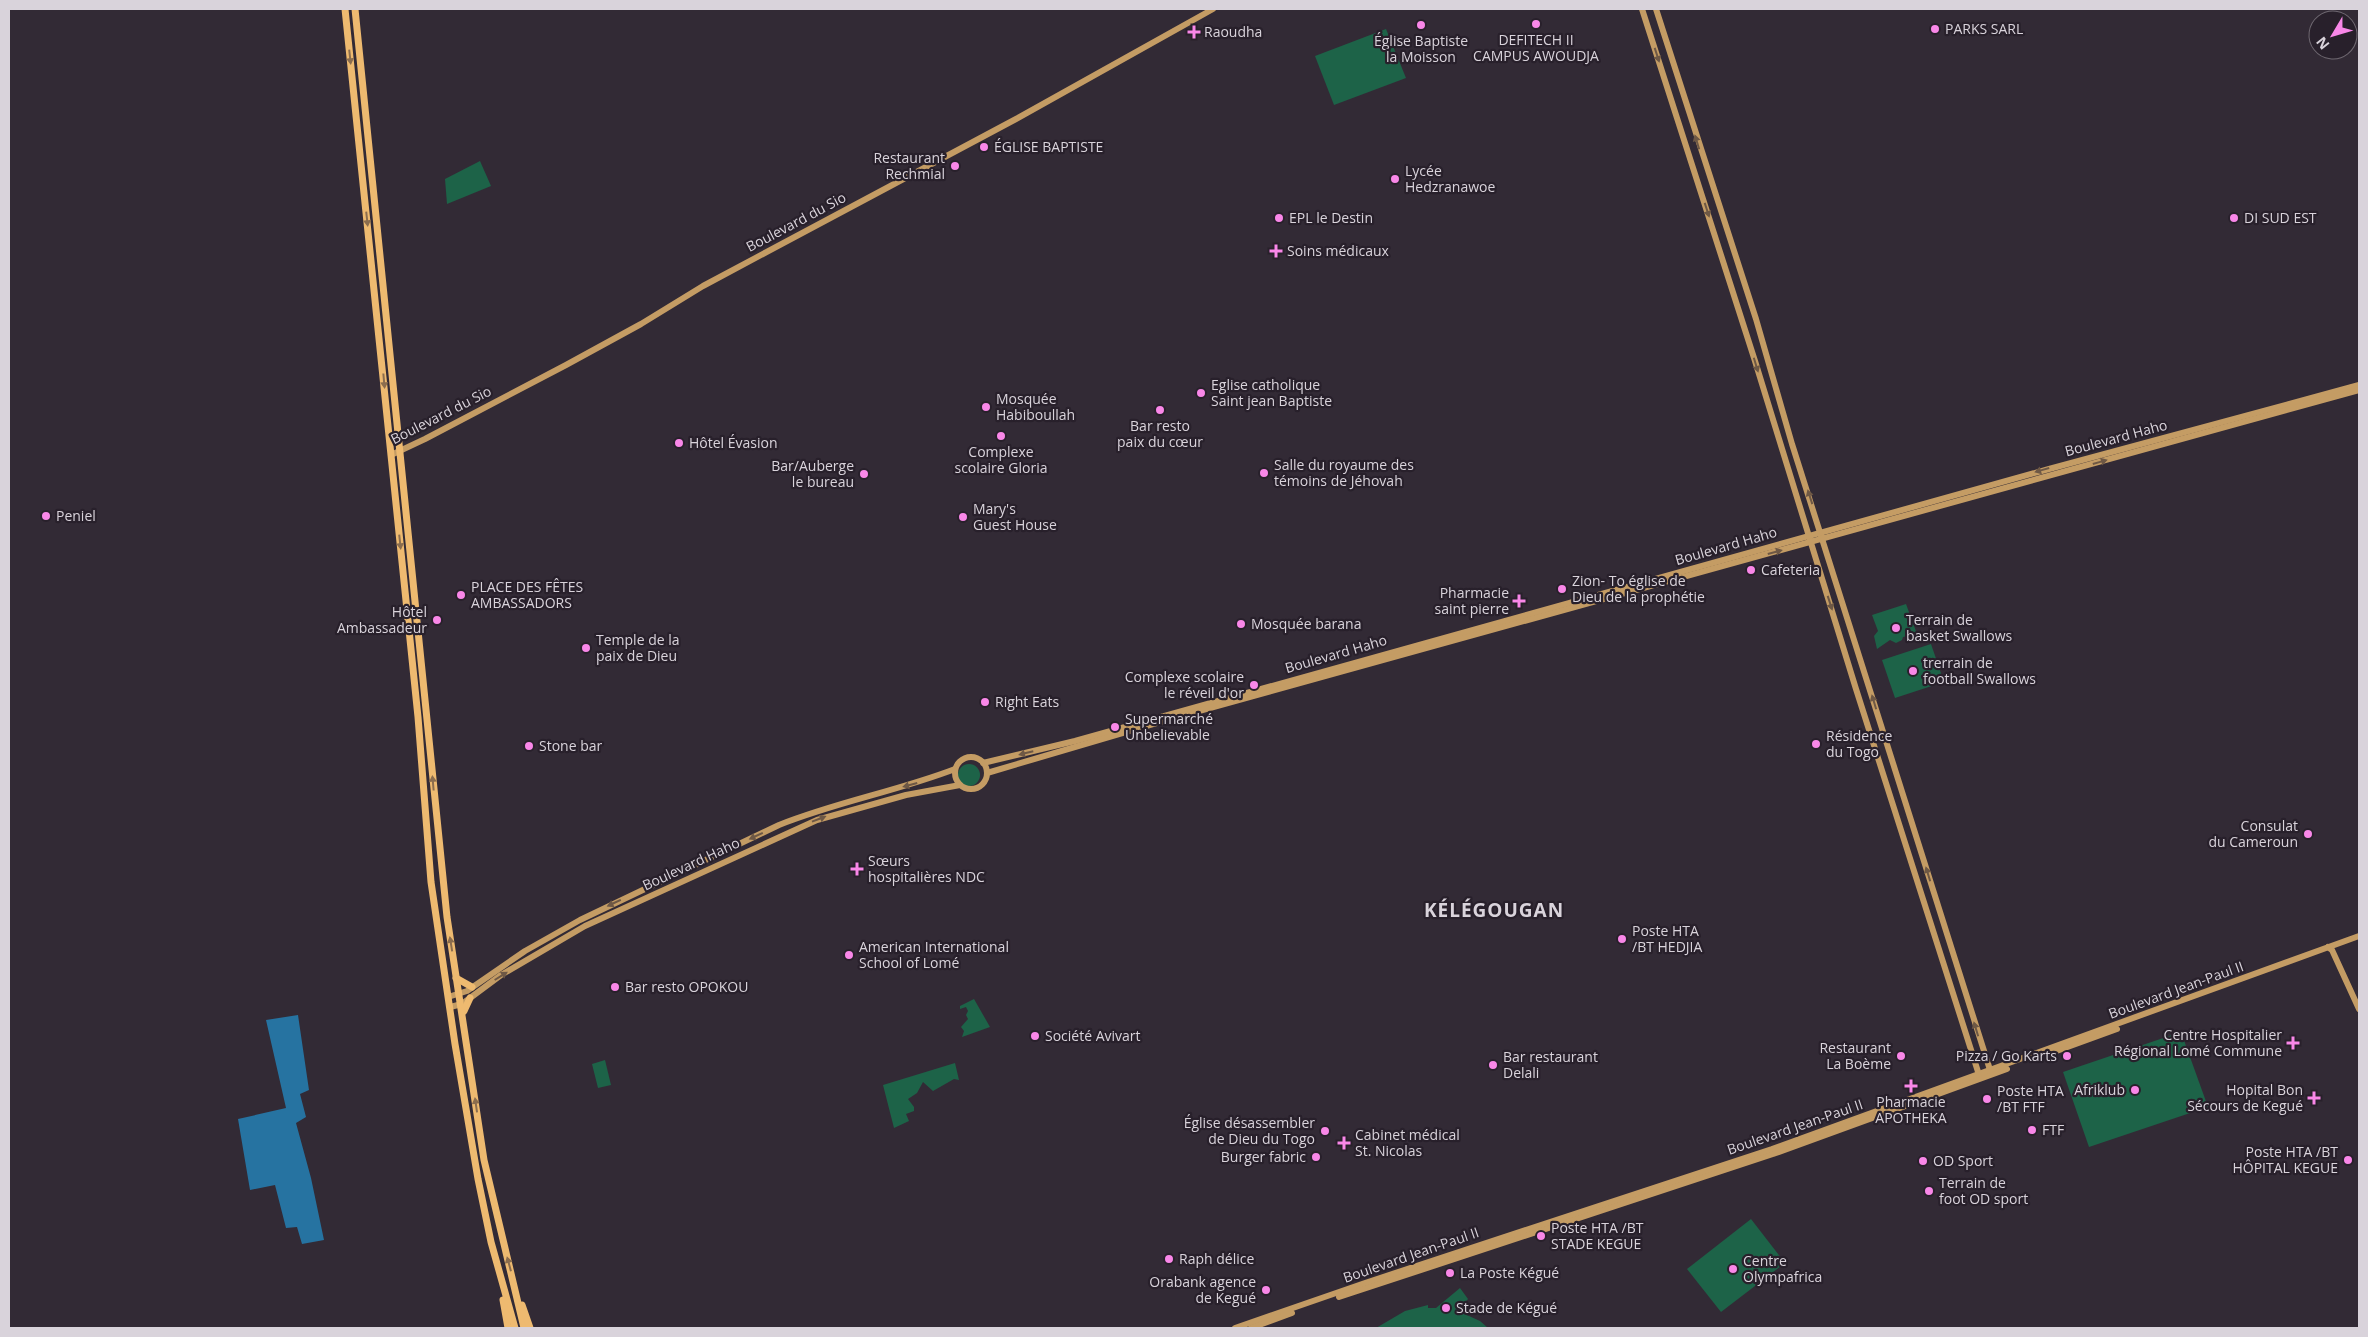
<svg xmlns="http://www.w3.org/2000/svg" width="2368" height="1337" viewBox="0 0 2368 1337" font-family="'Open Sans',sans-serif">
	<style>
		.green { fill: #1d6348 }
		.water { fill: #2673a1 }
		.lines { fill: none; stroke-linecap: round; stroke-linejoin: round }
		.secondary { stroke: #c49c64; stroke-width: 6 }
		.primary { stroke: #eeba70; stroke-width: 7 }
		.oneway { fill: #6e5845 }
		.oneway2 { fill: #8b6d4e }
		.poi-dot { fill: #f987e8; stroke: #28202b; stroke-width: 2 }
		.labels { text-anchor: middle; stroke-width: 4.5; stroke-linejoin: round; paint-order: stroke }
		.poi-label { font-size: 14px; fill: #d9d3db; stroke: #28202b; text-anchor: start }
		.street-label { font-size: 14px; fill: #d9d3db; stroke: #28202b }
		.district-label { font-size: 19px; font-weight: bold; letter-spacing: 1px; fill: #d9d3db; stroke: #28202b }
	</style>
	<rect width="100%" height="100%" fill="#322a35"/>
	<g class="green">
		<path d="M1386 29 1406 78 1334 105 1315 56Z"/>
		<path d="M480 161 491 186 447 204 445 179Z"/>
		<path d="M1906 604 1917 634 1903 637 1902 640 1896 643 1890 640 1877 649 1874 636 1878 631 1872 615Z"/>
		<path d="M1931 644 1944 682 1895 698 1882 660Z"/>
		<circle cx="969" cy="775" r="11"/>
		<path d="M974 999 990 1027 962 1037 964 1031 961 1027 968 1019 966 1015 968 1011 966 1007 960 1009V1006Z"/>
		<path d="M2181 1032 2208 1107 2089 1147 2063 1072Z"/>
		<path d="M605 1060 611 1085 598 1088 592 1064Z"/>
		<path d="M955 1063 959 1080 954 1079 933 1091 923 1082 917 1093 908 1099 914 1107V1111L906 1114 909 1121 894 1128 883 1085Z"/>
		<path d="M1751 1219 1785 1263 1721 1312 1687 1269Z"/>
		<path d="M1460 1288 1468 1299 1458 1311 1480 1321 1488 1328H1376L1405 1311 1428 1305V1308H1436Z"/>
	</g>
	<path class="water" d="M298 1015 309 1090 300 1094 306 1117 296 1123 311 1178 324 1240 302 1244 297 1227 286 1228 275 1185 250 1190 238 1119 286 1108 266 1020Z"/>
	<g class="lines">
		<g class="secondary">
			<path d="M1642 9 1755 361 1856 689 1980 1078"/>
			<path d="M1656 9 1756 319 1792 444 1991 1073"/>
			<path d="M391 455 425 439 566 365 641 324 703 286 1016 119 1213 9"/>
			<circle cx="971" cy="773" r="16"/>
			<path d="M983 763 1075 741 2049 469 2359 385"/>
			<path d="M987 773 1170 719 2359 390"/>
			<path d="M2328 947 2332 950 2359 1009"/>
			<path d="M448 997 467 991 525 951 580 920 779 825C836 802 898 791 955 769"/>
			<path d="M450 1007 462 1004 501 975 585 926 817 820 906 795 960 785"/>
			<path d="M2051 1053 2117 1029"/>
			<path d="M1339 1297 1773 1154 2007 1069"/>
			<path d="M1235 1328 1365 1283 1772 1149 2359 936"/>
			<path d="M1251 1328 1292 1313"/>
		</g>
		<g class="primary">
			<path d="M345 9 418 717 431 882 455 1044 478 1179 491 1242 515 1328"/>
			<path d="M355 9 447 917 484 1160 524 1328"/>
			<path d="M456 978 472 987"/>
			<path d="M464 1011 470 998"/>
			<path d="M503 1300 508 1328"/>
			<path d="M522 1305 530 1328"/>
		</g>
	</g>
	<defs><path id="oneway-solid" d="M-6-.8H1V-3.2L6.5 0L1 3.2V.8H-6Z" transform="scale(1.25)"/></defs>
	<g class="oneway">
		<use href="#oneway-solid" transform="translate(1657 55) rotate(72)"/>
		<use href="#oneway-solid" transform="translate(1697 142) rotate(-107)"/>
		<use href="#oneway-solid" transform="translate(1707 210) rotate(72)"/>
		<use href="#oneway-solid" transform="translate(1756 365) rotate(73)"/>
		<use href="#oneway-solid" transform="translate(2100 462) rotate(-16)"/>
		<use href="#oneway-solid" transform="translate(2042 470) rotate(164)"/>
		<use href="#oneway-solid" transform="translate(1810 497) rotate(-108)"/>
		<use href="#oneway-solid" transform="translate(1775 552) rotate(-15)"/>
		<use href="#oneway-solid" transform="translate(1830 603) rotate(72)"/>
		<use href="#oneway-solid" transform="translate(1874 702) rotate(-107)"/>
		<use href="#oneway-solid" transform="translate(1026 753) rotate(166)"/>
		<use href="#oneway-solid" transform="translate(910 785) rotate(165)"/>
		<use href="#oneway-solid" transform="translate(819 819) rotate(-21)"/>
		<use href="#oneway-solid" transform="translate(756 836) rotate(155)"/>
		<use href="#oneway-solid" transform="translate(1928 874) rotate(-107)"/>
		<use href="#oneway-solid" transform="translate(614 903) rotate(155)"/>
		<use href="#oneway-solid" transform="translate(501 976) rotate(-32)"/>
		<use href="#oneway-solid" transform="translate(1976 1029) rotate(-107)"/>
	</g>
	<g class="oneway2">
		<use href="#oneway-solid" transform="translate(350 57) rotate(84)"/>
		<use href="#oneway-solid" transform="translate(367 219) rotate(84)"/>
		<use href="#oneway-solid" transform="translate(384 381) rotate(85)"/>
		<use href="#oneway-solid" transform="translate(400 542) rotate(84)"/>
		<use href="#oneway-solid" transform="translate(433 783) rotate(-95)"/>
		<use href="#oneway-solid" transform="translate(451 944) rotate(-99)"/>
		<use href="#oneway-solid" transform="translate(476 1105) rotate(-98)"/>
		<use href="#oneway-solid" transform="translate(509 1264) rotate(-105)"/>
	</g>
	<g class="poi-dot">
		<circle cx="1536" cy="24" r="5"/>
		<circle cx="1421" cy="25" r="5"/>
		<circle cx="1935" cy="29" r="5"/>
		<path d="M1191.5 24.5h5v5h5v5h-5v5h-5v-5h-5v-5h5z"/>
		<circle cx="984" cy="147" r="5"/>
		<circle cx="955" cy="166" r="5"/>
		<circle cx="1395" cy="179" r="5"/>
		<circle cx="1279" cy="218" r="5"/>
		<circle cx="2234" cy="218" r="5"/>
		<path d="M1273.5 243.5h5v5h5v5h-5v5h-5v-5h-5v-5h5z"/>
		<circle cx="1201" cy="393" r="5"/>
		<circle cx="986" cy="407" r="5"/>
		<circle cx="1160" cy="410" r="5"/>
		<circle cx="1001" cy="436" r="5"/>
		<circle cx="679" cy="443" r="5"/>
		<circle cx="1264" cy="473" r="5"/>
		<circle cx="864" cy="474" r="5"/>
		<circle cx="46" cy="516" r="5"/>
		<circle cx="963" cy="517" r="5"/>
		<circle cx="1751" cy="570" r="5"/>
		<circle cx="1562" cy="589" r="5"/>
		<circle cx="461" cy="595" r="5"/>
		<path d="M1516.5 593.5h5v5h5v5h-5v5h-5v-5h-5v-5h5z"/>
		<circle cx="437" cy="620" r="5"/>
		<circle cx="1241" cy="624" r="5"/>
		<circle cx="1896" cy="628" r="5"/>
		<circle cx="586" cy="648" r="5"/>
		<circle cx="1913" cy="671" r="5"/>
		<circle cx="1254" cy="685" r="5"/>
		<circle cx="985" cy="702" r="5"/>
		<circle cx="1115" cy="727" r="5"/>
		<circle cx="1816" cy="744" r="5"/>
		<circle cx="529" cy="746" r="5"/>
		<circle cx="2308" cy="834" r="5"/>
		<path d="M854.5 861.5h5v5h5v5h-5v5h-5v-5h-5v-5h5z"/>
		<circle cx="1622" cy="939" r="5"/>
		<circle cx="849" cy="955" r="5"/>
		<circle cx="615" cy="987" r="5"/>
		<circle cx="1035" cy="1036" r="5"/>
		<path d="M2290.5 1035.5h5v5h5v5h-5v5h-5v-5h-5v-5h5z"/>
		<circle cx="1901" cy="1056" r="5"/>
		<circle cx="2067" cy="1056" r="5"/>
		<circle cx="1493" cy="1065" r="5"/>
		<path d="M1908.5 1078.5h5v5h5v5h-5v5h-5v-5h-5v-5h5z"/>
		<circle cx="2135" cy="1090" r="5"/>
		<path d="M2311.5 1090.5h5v5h5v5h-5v5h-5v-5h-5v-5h5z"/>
		<circle cx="1987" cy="1099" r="5"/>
		<circle cx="2032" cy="1130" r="5"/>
		<circle cx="1325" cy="1131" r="5"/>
		<path d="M1341.5 1135.5h5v5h5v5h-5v5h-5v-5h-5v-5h5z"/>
		<circle cx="1316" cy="1157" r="5"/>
		<circle cx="2348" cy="1160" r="5"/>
		<circle cx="1923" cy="1161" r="5"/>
		<circle cx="1929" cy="1191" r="5"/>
		<circle cx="1541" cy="1236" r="5"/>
		<circle cx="1169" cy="1259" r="5"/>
		<circle cx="1733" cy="1269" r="5"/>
		<circle cx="1450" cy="1273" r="5"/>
		<circle cx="1266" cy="1290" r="5"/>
		<circle cx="1446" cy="1308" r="5"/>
	</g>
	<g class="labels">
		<g class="poi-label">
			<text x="1945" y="34">PARKS SARL</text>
			<text x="1204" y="37">Raoudha</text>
			<text x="1536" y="45" text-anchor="middle">DEFITECH II<tspan x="1536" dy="16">CAMPUS AWOUDJA</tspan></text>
			<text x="1421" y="46" text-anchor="middle">Église Baptiste<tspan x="1421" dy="16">la Moisson</tspan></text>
			<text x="994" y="152">ÉGLISE BAPTISTE</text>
			<text x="945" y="163" text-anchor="end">Restaurant<tspan x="945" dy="16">Rechmial</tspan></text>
			<text x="1405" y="176">Lycée<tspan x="1405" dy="16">Hedzranawoe</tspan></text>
			<text x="1289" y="223">EPL le Destin</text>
			<text x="2244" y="223">DI SUD EST</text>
			<text x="1287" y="256">Soins médicaux</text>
			<text x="1211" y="390">Eglise catholique<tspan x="1211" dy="16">Saint jean Baptiste</tspan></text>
			<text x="996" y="404">Mosquée<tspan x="996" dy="16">Habiboullah</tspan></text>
			<text x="1160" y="431" text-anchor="middle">Bar resto<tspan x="1160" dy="16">paix du cœur</tspan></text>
			<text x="689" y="448">Hôtel Évasion</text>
			<text x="1001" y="457" text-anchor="middle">Complexe<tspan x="1001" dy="16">scolaire Gloria</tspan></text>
			<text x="1274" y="470">Salle du royaume des<tspan x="1274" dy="16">témoins de Jéhovah</tspan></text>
			<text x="854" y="471" text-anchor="end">Bar/Auberge<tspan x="854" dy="16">le bureau</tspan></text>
			<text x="973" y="514">Mary's<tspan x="973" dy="16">Guest House</tspan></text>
			<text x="56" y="521">Peniel</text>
			<text x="1761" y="575">Cafeteria</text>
			<text x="1572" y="586">Zion- To église de<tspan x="1572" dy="16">Dieu de la prophétie</tspan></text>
			<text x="471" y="592">PLACE DES FÊTES<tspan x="471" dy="16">AMBASSADORS</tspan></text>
			<text x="1509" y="598" text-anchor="end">Pharmacie<tspan x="1509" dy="16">saint pierre</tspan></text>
			<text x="427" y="617" text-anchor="end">Hôtel<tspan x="427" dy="16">Ambassadeur</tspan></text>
			<text x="1906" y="625">Terrain de<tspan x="1906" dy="16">basket Swallows</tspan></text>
			<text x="1251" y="629">Mosquée barana</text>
			<text x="596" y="645">Temple de la<tspan x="596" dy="16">paix de Dieu</tspan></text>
			<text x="1923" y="668">trerrain de<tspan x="1923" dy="16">football Swallows</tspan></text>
			<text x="1244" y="682" text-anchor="end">Complexe scolaire<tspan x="1244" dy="16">le réveil d'or</tspan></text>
			<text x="995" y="707">Right Eats</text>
			<text x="1125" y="724">Supermarché<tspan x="1125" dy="16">Unbelievable</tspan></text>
			<text x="1826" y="741">Résidence<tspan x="1826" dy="16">du Togo</tspan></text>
			<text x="539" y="751">Stone bar</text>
			<text x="2298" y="831" text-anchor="end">Consulat<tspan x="2298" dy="16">du Cameroun</tspan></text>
			<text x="868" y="866">Sœurs<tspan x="868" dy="16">hospitalières NDC</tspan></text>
			<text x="1632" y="936">Poste HTA<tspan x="1632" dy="16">/BT HEDJIA</tspan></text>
			<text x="859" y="952">American International<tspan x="859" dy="16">School of Lomé</tspan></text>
			<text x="625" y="992">Bar resto OPOKOU</text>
			<text x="2282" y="1040" text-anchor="end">Centre Hospitalier<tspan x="2282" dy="16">Régional Lomé Commune</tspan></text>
			<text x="1045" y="1041">Société Avivart</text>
			<text x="1891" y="1053" text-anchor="end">Restaurant<tspan x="1891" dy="16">La Boème</tspan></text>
			<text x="2057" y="1061" text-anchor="end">Pizza / Go Karts</text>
			<text x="1503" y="1062">Bar restaurant<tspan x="1503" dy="16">Delali</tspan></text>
			<text x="2125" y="1095" text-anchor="end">Afriklub</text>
			<text x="2303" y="1095" text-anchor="end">Hopital Bon<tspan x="2303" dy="16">Sécours de Kegué</tspan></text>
			<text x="1997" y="1096">Poste HTA<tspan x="1997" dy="16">/BT FTF</tspan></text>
			<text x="1911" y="1107" text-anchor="middle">Pharmacie<tspan x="1911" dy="16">APOTHEKA</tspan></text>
			<text x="1315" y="1128" text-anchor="end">Église désassembler<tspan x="1315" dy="16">de Dieu du Togo</tspan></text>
			<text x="2042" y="1135">FTF</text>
			<text x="1355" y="1140">Cabinet médical<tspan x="1355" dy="16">St. Nicolas</tspan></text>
			<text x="2338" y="1157" text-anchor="end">Poste HTA /BT<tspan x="2338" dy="16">HÔPITAL KEGUE</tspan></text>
			<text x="1306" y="1162" text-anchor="end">Burger fabric</text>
			<text x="1933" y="1166">OD Sport</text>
			<text x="1939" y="1188">Terrain de<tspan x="1939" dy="16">foot OD sport</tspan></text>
			<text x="1551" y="1233">Poste HTA /BT<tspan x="1551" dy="16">STADE KEGUE</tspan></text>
			<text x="1179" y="1264">Raph délice</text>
			<text x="1743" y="1266">Centre<tspan x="1743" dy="16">Olympafrica</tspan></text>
			<text x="1460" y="1278">La Poste Kégué</text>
			<text x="1256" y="1287" text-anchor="end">Orabank agence<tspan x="1256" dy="16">de Kegué</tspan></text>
			<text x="1456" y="1313">Stade de Kégué</text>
		</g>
		<g class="street-label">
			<text transform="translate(796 222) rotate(-28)" y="5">Boulevard du Sio</text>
			<text transform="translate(441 415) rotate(-27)" y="5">Boulevard du Sio</text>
			<text transform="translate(2116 438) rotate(-15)" y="5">Boulevard Haho</text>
			<text transform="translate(1726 546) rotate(-16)" y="5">Boulevard Haho</text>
			<text transform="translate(1336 654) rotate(-16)" y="5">Boulevard Haho</text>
			<text transform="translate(691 864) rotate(-25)" y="5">Boulevard Haho</text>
			<text transform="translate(2176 990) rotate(-20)" y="5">Boulevard Jean-Paul II</text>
			<text transform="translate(1795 1127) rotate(-19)" y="5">Boulevard Jean-Paul II</text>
			<text transform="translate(1411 1255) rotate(-19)" y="5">Boulevard Jean-Paul II</text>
		</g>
		<g class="district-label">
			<text x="1494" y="917">KÉLÉGOUGAN</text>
		</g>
	</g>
	<rect width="2368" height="1337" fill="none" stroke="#d9d3db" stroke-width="20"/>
	<g transform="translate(2333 35) rotate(232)"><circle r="24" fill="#28202b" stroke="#6f6871"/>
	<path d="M0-4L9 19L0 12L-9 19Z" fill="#f987e8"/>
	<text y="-8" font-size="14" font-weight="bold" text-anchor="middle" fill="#d9d3db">N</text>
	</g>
</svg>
